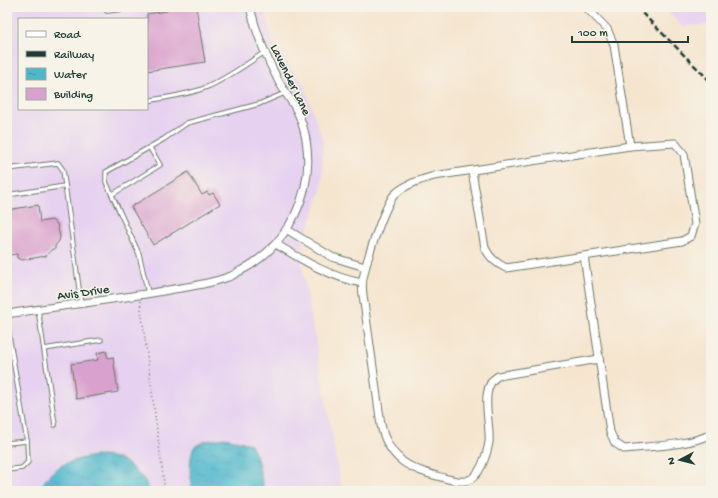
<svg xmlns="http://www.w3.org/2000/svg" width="718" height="498" viewBox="0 0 718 498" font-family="'Gochi Hand',sans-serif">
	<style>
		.built { fill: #e6d2f0; fill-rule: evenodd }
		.water { fill: url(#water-ripples); stroke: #367a80 }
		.building { fill: #d9a1ce }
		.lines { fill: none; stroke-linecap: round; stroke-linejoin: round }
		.service-casing { stroke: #6a786a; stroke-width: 5.5 }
		.minor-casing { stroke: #6a786a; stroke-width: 9 }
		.path { stroke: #6a786a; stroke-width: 1.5; stroke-dasharray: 1 3; stroke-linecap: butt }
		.service { stroke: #fff; stroke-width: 3.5 }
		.minor { stroke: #fff; stroke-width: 7 }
		.rail { stroke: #1f3d34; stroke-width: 2.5; stroke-dasharray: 6 3; stroke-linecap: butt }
		.labels { text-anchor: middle; stroke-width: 3; stroke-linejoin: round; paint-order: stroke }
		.street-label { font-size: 13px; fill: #1f3d34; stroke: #f7f3e8 }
	</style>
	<defs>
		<pattern id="water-ripples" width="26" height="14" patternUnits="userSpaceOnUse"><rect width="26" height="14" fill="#4eb7cc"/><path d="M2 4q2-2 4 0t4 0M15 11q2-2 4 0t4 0" fill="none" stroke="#4096a6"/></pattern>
	</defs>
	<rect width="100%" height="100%" fill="#f7f3e8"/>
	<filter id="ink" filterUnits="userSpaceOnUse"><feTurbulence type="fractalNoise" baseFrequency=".025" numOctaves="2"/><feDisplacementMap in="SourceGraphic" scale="8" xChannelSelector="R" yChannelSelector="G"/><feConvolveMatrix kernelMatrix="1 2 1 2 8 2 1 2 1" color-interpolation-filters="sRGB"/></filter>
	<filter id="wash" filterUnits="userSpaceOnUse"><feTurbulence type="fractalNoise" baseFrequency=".012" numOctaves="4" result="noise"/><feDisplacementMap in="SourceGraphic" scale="16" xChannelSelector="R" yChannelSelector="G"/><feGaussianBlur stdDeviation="0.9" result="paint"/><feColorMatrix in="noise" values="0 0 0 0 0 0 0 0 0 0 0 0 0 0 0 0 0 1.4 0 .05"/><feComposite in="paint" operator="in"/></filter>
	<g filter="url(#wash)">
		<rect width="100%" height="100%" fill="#f5e5cf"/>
		<g class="built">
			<path d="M7 7H265L271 40 304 86 323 140 322 187 300 255 342 491H7ZM19 19H147V109H19Z"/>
			<path d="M664 7H711V24L683 27Z"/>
		</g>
		<g class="water">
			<path d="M225 438 251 444 257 458 264 491H193C190 475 188 462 194 447L205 441Z"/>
			<path d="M95 456C114 456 124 458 137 473 144 479 147 482 148 491H39C52 465 68 461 95 456Z"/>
		</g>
		<g id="blocks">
			<g class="building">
				<path d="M167 7H196L205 62 147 71V14L167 11Z"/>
				<path d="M188 172 202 195 207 192 209 195 213 193 220 204 153 245 131 207Z"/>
				<path d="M38 205 40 222 52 220 57 224 60 237 59 241 55 246V249H52L46 256 22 260 17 258V254L7 255V210Z"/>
				<path d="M106 351 108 358 113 357 118 392 76 399 71 364 98 360 97 353Z"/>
			</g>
		</g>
	</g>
	<g filter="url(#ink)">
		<use href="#blocks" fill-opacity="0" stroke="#6a786a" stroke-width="1"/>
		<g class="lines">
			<g class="service-casing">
				<g id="service">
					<path d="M104 7 107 11 141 7"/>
					<path d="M147 101C167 97 188 95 207 87 228 78 246 64 265 52"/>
					<path d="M7 169 58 163 63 170 81 303"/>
					<path d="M113 194 160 165 150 148"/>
					<path d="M7 195 65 186"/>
					<path d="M148 293 139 254 106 182V172L164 139 187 123 259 104 285 93"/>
					<path d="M38 309 55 425"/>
					<path d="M7 324 27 441 28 462 22 468 7 470"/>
					<path d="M44 349 101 340"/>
					<path d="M7 443 27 441"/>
				</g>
			</g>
			<g class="minor-casing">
				<g id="minor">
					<path d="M586 7 607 29 614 45 630 146"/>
					<path d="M472 171 485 248C490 258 496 263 506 268L682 241 691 236 695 224 684 154 675 143 630 146 434 176C420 180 406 184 395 194 385 204 367 259 364 274 362 281 362 288 363 295L381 425C384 440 390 451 402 461 414 470 430 474 444 478 462 483 473 485 482 465 485 458 488 450 489 442 491 423 478 387 498 376L599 359"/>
					<path d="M286 229 332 257 365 267"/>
					<path d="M276 244C304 261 330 277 362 283"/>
					<path d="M584 256 610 432 615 443 624 449C649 446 689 446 711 434"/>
					<path d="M7 314C59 306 111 300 163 291 185 287 207 285 228 277 233 276 237 272 242 270 288 245 315 193 306 140 305 132 300 116 296 109 290 98 282 89 277 78 265 55 256 32 250 7"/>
				</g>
			</g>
			<path class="path" d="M140 301 165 491"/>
			<use href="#service" class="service"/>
			<use href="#minor" class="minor"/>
			<path class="rail" d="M636 7 711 82"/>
		</g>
	</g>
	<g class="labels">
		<g class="street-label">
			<text transform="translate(292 79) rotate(64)" y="5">Lavender Lane</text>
			<text transform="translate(83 291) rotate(-8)" y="5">Avis Drive</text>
		</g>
	</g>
	<rect width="718" height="498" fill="none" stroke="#f7f3e8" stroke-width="24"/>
	<rect x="18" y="18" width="130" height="92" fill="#f7f3e8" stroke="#a1aaa0"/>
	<rect x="26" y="31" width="20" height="6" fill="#ffffff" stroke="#a1aaa0"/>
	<text x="54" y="38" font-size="12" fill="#1f3d34">Road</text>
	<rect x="26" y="51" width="20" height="6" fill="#1f3d34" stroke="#a1aaa0"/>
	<text x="54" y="58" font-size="12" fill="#1f3d34">Railway</text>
	<rect x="26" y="68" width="20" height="12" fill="url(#water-ripples)" stroke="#a1aaa0"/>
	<text x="54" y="78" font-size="12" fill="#1f3d34">Water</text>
	<rect x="26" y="88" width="20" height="12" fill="#d9a1ce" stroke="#a1aaa0"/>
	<text x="54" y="98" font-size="12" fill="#1f3d34">Building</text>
	<g transform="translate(680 460) rotate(263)" stroke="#f7f3e8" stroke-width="3" paint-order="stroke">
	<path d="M0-3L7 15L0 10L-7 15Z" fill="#1f3d34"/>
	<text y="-6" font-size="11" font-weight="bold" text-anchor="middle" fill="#1f3d34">N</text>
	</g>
	<path d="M572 36v6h116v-6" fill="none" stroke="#1f3d34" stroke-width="2"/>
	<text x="578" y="36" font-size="12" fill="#1f3d34" stroke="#f7f3e8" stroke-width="3" paint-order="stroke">100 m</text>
</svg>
